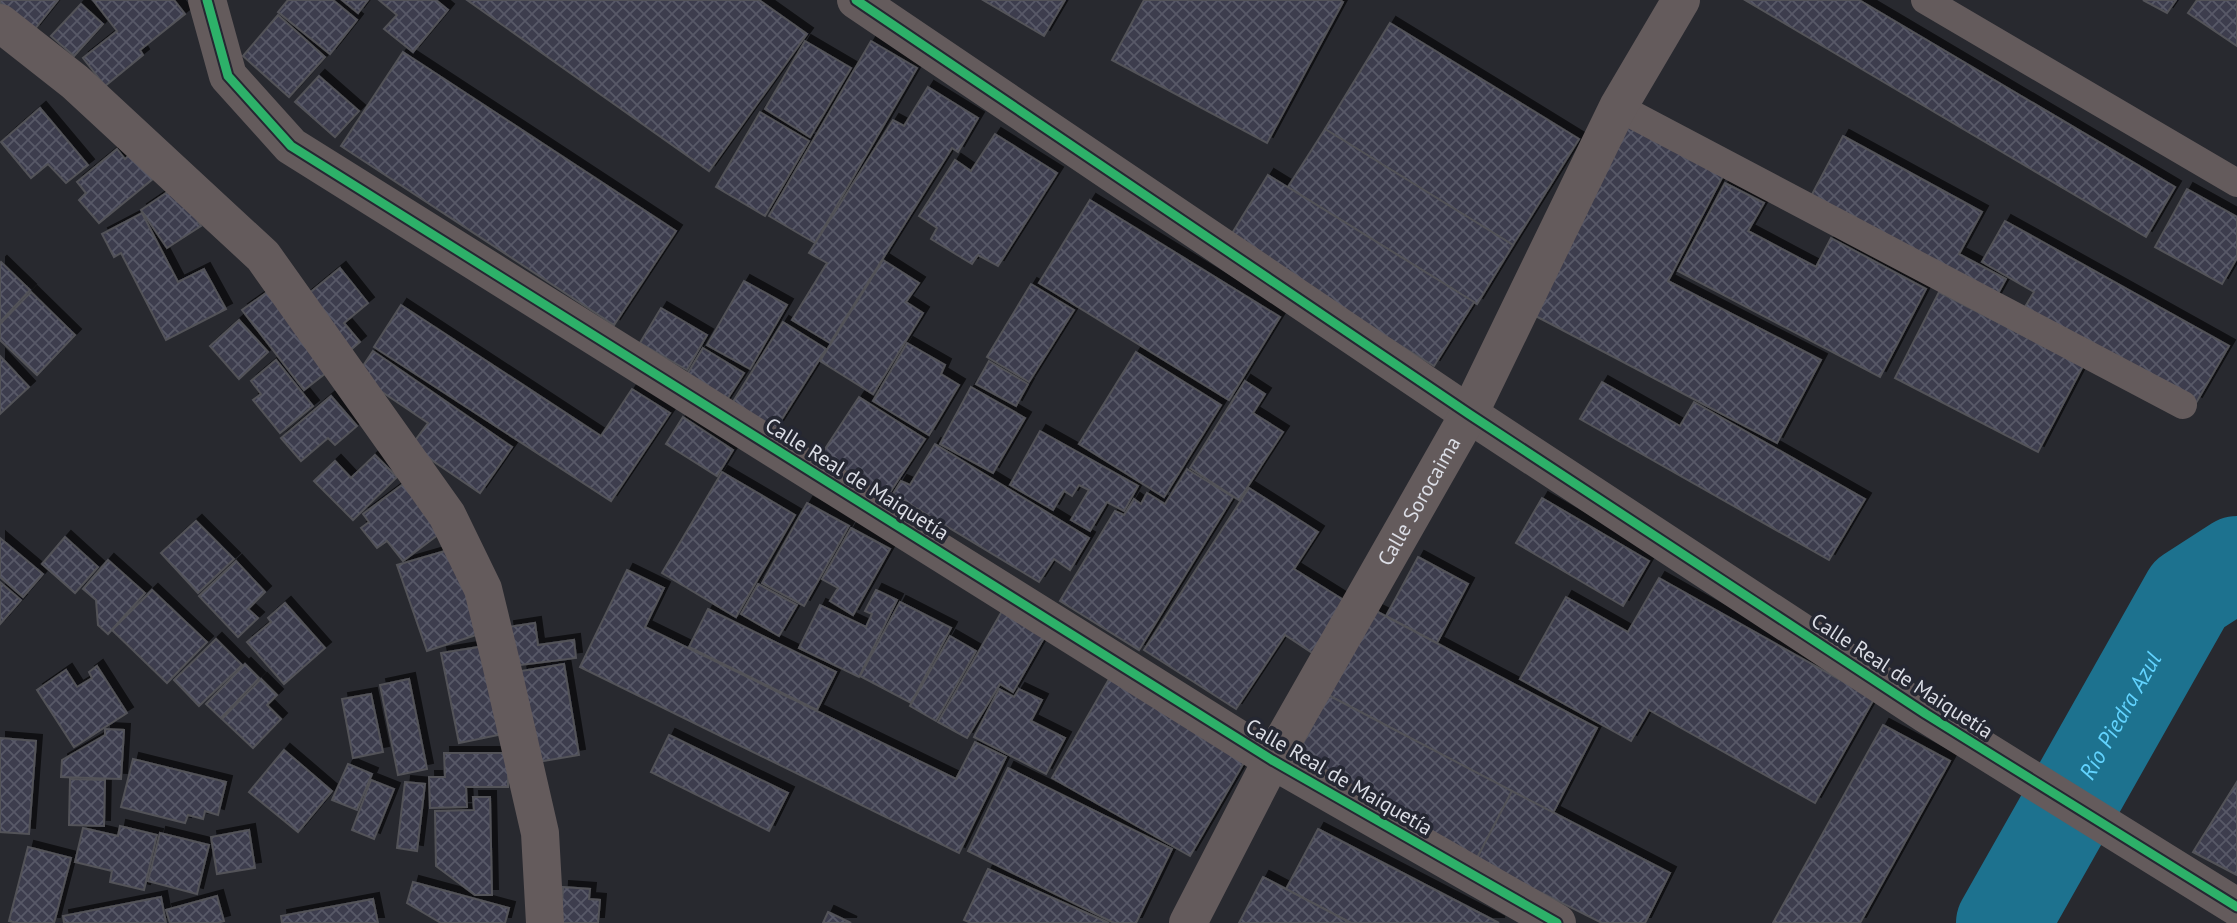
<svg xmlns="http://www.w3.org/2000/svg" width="2237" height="923" viewBox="0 0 2237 923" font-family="'PT Sans',sans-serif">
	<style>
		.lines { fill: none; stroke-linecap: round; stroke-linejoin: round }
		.river { stroke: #1d728f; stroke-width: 94 }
		.building { fill: url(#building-cross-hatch); stroke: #535359; stroke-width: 2; filter: url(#shadow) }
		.service { stroke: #645b5c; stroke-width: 28 }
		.minor { stroke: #645b5c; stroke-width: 38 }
		.cycleway-casing { stroke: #252732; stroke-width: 13 }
		.cycleway { stroke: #2db169; stroke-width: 9 }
		.labels { text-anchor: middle; stroke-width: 7; stroke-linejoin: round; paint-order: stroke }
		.street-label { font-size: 21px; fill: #dbdde5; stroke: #252732 }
		.water-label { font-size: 23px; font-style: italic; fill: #62d3fe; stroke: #252732 }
	</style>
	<defs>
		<pattern id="building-cross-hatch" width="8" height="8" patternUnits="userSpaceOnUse" patternTransform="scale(1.75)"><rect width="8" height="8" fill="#3d3d4e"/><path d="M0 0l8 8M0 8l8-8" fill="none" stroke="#585967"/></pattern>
		<filter id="shadow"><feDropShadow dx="6" dy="-6" stdDeviation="0" flood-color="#0009"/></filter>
	</defs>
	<rect width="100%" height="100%" fill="#28292f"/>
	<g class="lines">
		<path class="river" id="s1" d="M2003 923 2189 594 2237 563"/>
	</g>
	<g class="building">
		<path d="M0 0H58L34 30 0 3Z"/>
		<path d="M93 0H174L185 14 140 50 143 55 105 86 83 58 117 31Z"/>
		<path d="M288 0H333L357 20 330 54 278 12Z"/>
		<path d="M342 0H368L358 13Z"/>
		<path d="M379 0H436L448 10 413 52 384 29 397 15Z"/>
		<path d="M467 0H759L807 34 709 171Z"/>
		<path d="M983 0H1065L1044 36Z"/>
		<path d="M1144 0H1340L1343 2 1267 143 1112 60Z"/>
		<path d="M1745 0H1859L2175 187 2146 237Z"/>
		<path d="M2143 0H2176L2167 13Z"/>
		<path d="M2197 0H2237V46L2188 13Z"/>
		<path d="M81 4 103 24 74 56 51 36Z"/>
		<path d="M278 15 325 57 289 97 243 56Z"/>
		<path d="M1390 23 1579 139 1513 245 1325 129Z"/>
		<path d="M805 41 851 68 810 137 765 109Z"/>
		<path d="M871 41 917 68 815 243 769 216Z"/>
		<path d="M403 52 676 231 614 325 341 146Z"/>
		<path d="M319 76 359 111 335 137 295 102Z"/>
		<path d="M928 87 978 118 958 152 952 148 830 343 792 320 827 263 809 253 893 120 904 126Z"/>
		<path d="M40 108 88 165 66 183 48 164 31 178 1 142Z"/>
		<path d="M760 112 809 141 765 216 716 187Z"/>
		<path d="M1627 123 1724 174 1668 281 1821 360 1777 443 1528 312Z"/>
		<path d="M1325 129 1513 245 1477 304 1288 187Z"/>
		<path d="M995 134 1057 173 998 266 978 255 972 264 931 239 937 228 919 216 955 160 971 171Z"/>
		<path d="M1843 136 1982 212 1959 254 2006 279 1995 299 1810 198Z"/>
		<path d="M117 149 125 159 133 152 154 178 99 223 79 200 86 193 77 182Z"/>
		<path d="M1268 175 1474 302 1434 366 1228 240Z"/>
		<path d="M1725 183 1764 203 1748 231 1816 267 1831 238 1926 289 1880 377 1678 271Z"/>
		<path d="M175 187 201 226 167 248 141 210Z"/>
		<path d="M2187 189 2237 217V258L2222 284 2155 247Z"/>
		<path d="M1090 200 1280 317 1229 400 1039 283Z"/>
		<path d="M142 213 178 282 204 269 226 309 166 340 121 253 114 257 102 234Z"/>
		<path d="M2005 221 2229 346 2196 403 2025 307 2034 292 1982 262Z"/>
		<path d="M883 260 919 283 906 302 923 313 873 394 820 361Z"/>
		<path d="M1 262 30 290 0 322V263Z"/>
		<path d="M340 268 368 303 344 323 360 342 346 354 301 300Z"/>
		<path d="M744 281 787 305 750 369 707 345Z"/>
		<path d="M1031 284 1074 310 1029 382 987 357Z"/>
		<path d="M270 290 331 369 304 390 242 310Z"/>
		<path d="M31 292 75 335 37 375 0 340V324Z"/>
		<path d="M1939 292 2083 366 2038 452 1895 378Z"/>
		<path d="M401 305 601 436 632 389 670 413 611 501 374 347Z"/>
		<path d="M661 308 707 335 687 370 640 343Z"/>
		<path d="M239 320 268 352 239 379 210 346Z"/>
		<path d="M783 322 826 349 773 433 731 405Z"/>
		<path d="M907 343 945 365 941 374 959 385 929 435 873 401Z"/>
		<path d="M703 348 744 373 723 406 683 381Z"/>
		<path d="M373 351 512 447 480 493 411 446 428 423 357 375Z"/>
		<path d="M1136 352 1221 405 1164 497 1079 444Z"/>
		<path d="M0 356 29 387 0 414Z"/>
		<path d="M276 360 313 406 280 433 253 400 261 394 251 381Z"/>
		<path d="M989 361 1028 384 1016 406 976 384Z"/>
		<path d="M1245 381 1265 394 1253 413 1283 432 1239 500 1190 468Z"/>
		<path d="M1602 382 1680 426 1694 402 1865 499 1829 560 1580 419Z"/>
		<path d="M971 387 1025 418 993 473 940 444Z"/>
		<path d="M331 396 357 426 335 445 328 438 301 461 281 438Z"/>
		<path d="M859 397 925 439 887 497 821 455Z"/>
		<path d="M683 417 733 450 717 476 666 444Z"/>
		<path d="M1040 431 1138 486 1124 511 1107 502 1090 531 1071 520 1089 490 1079 485 1072 496 1064 491 1053 510 1010 485Z"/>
		<path d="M935 444 1089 538 1070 570 1054 559 1039 582 893 494 901 481 910 485Z"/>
		<path d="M375 455 397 477 353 520 314 481 335 461 351 478Z"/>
		<path d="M1187 469 1233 497 1139 650 1060 601 1115 511 1124 515 1134 499 1141 504 1147 493 1165 504Z"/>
		<path d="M722 472 795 515 736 617 662 573Z"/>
		<path d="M406 482 443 531 403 561 387 541 377 548 361 528 369 522 363 514Z"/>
		<path d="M1249 488 1318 532 1294 569 1350 604 1317 656 1285 635 1236 709 1144 650Z"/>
		<path d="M1542 498 1649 561 1623 606 1516 543Z"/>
		<path d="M807 503 849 526 804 606 762 583Z"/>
		<path d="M196 521 234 559 198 593 161 553Z"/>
		<path d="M851 528 890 549 853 615 830 601 838 588 822 579Z"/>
		<path d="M65 537 98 567 75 593 42 564Z"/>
		<path d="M0 538 43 574 23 597 0 577Z"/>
		<path d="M452 549 482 633 427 651 397 565Z"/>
		<path d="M1418 557 1468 584 1437 643 1386 616Z"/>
		<path d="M108 560 145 593 108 634 98 625 96 600 83 589Z"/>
		<path d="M236 561 265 592 248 609 258 618 238 637 199 596Z"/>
		<path d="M627 570 664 588 645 627 956 779 975 742 1006 757 959 853 580 667Z"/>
		<path d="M1659 578 1874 699 1815 803 1649 710 1631 741 1520 679 1566 597 1628 632Z"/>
		<path d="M0 582 21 600 0 624Z"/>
		<path d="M758 584 797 605 779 636 741 614Z"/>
		<path d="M152 590 207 642 167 683 112 630Z"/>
		<path d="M876 590 897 600 859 677 799 648 820 605 866 627 872 614 865 611Z"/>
		<path d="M900 602 951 628 911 703 860 676Z"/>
		<path d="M285 603 325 648 284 684 247 642 271 622 268 618Z"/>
		<path d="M708 609 836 672 817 710 689 647Z"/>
		<path d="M1374 610 1597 728 1553 813 1328 695Z"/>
		<path d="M1002 611 1045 636 1013 692 1000 684 967 738 938 722Z"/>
		<path d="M535 623 538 645 574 640 576 658 513 666 508 627Z"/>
		<path d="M950 636 976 651 936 721 910 706Z"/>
		<path d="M216 639 242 665 199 706 174 680Z"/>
		<path d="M485 646 503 734 459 743 441 653Z"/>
		<path d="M245 664 259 678 221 718 206 704Z"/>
		<path d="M564 664 579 755 537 762 521 671Z"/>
		<path d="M97 666 127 713 74 747 37 690 66 670 77 687 92 678 89 672Z"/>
		<path d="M261 679 277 695 267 705 281 719 253 748 222 719Z"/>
		<path d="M409 679 427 769 398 775 380 685Z"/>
		<path d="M1109 679 1246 759 1190 856 1052 778Z"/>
		<path d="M999 689 1014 697 1019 689 1042 700 1031 721 1065 738 1046 774 974 737Z"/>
		<path d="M371 694 383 752 353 758 342 699Z"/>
		<path d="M1328 695 1512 791 1476 860 1293 763Z"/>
		<path d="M1883 725 1950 761 1860 923H1773Z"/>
		<path d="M105 729 124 730 121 779 61 777 62 760 105 735Z"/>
		<path d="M669 735 788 793 769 831 651 772Z"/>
		<path d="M0 738 36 741 29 834 0 832Z"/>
		<path d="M284 750 332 791 298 832 249 792Z"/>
		<path d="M444 753H508V787H466L467 807 430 808 429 777H445Z"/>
		<path d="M133 759 226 782 218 815 205 811 203 819 188 815 185 823 121 807Z"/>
		<path d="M348 764 372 774 357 810 332 800Z"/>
		<path d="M1008 768 1172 849 1136 923H1114L968 851Z"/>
		<path d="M70 779 105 780 104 826 69 825Z"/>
		<path d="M371 780 394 789 374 839 352 830Z"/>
		<path d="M405 782 425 784 417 851 397 848Z"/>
		<path d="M2237 782V875L2193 852Z"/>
		<path d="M1512 791 1670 873 1645 923H1602L1476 860Z"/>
		<path d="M473 797H490L492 895H475L436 866 435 811 474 810Z"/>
		<path d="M120 826 157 835 144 890 110 882 112 871 75 862 83 828 118 836Z"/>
		<path d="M1318 829 1499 923H1351L1286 889Z"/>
		<path d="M249 830 255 868 217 874 211 837Z"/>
		<path d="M160 833 209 845 197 894 148 881Z"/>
		<path d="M28 847 71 858 54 923H17L9 921Z"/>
		<path d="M988 869 1109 923H971L964 920Z"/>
		<path d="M1263 877 1286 889 1351 923H1239Z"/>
		<path d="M413 882 509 908 505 923H441L407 903Z"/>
		<path d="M563 887 590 889 589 899 600 900 598 923H561Z"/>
		<path d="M217 896 224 921 217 923H170L166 910Z"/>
		<path d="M161 897 166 923H64L63 916Z"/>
		<path d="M373 899 378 923H282L281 916Z"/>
		<path d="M828 912 851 923H823Z"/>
	</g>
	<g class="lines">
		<g class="service">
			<path d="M1925 0 2237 183"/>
			<path d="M1618 107 2183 405"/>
		</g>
		<g class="minor">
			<path d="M207 0 228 76 291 146 1272 760 1557 923"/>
			<path d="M856 0 1469 414 1926 714 2237 907"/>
			<path d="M0 23 75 82 263 256 447 515 483 589 501 663 540 833 545 923"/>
			<path id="s2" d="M1188 923 1272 760 1469 414 1618 107 1681 0"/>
		</g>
		<g class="cycleway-casing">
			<g id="cycleway">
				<path d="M207 0 228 76 291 146 1272 760 1557 923"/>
				<path d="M856 0 1469 414 1926 714 2237 907"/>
			</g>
		</g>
		<use href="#cycleway" class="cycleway"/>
	</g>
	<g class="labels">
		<g class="street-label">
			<text transform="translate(857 479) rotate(32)" y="7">Calle Real de Maiquetía</text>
			<text dy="7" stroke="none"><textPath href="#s2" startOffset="481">Calle Sorocaima</textPath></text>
			<text transform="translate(1902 676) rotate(33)" y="7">Calle Real de Maiquetía</text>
			<text transform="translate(1339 777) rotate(30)" y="7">Calle Real de Maiquetía</text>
		</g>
		<g class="water-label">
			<text dy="8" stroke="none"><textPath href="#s1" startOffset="238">Río Piedra Azul</textPath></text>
		</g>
	</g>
</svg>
